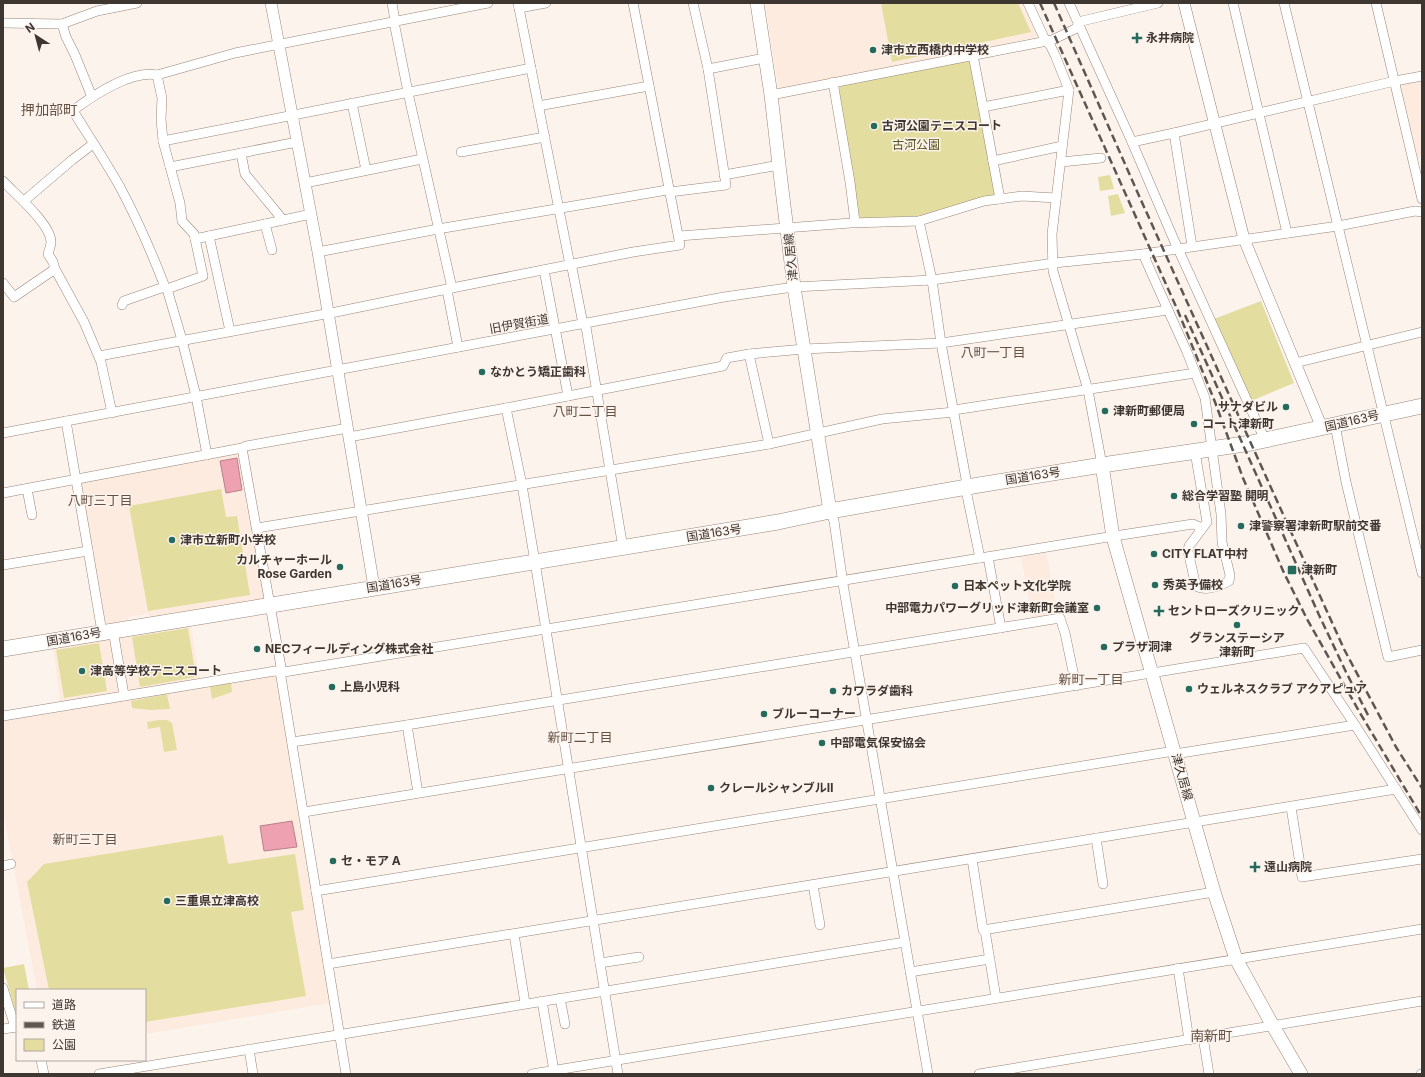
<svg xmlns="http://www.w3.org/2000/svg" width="1425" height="1077" viewBox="0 0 1425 1077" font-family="Inter,'Noto Sans JP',sans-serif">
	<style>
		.built { fill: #fdebdf }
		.green { fill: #e3de9f }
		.water { fill: #eea1b1; stroke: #b9818a }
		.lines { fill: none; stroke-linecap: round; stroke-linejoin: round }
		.minor-casing { stroke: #9a8578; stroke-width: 10 }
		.tertiary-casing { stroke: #9a8578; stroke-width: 12 }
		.secondary-casing { stroke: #9a8578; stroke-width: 14 }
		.trunk-casing { stroke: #9a8578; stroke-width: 16 }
		.minor { stroke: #fff; stroke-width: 9 }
		.tertiary { stroke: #fff; stroke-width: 11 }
		.secondary { stroke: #fff; stroke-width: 13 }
		.trunk { stroke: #fff; stroke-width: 15 }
		.rail { stroke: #5e5650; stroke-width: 2.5; stroke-dasharray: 8 4; stroke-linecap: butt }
		.poi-dot { fill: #246a5d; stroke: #fcf3ed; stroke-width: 1.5 }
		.labels { text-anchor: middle; stroke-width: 3; stroke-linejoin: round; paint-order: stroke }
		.poi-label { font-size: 12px; font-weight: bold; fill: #3e3630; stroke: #fcf3ed; text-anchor: start }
		.park-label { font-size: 12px; fill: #59541e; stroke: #fcf3ed }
		.street-label { font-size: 12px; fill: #3e3630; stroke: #fcf3ed }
		.neighbourhood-label { font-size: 13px; fill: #655245; stroke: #fcf3ed }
		.quarter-label { font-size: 14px; fill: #655245; stroke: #fcf3ed }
	</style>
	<rect width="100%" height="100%" fill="#fcf3ed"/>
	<g class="built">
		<path d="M765 3H1024L1038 34 1037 37 910 64 780 88 778 87Z"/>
		<path d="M1422 80V156L1417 157 1400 86 1402 83Z"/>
		<path d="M239 452 265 596 262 599 151 617 147 614 129 617 127 621 105 624 80 485 83 482Z"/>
		<path d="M1046 552 1058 615 1033 620 1021 557Z"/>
		<path d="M190 622 200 679 60 702 53 645Z"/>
		<path d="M277 675 330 1003 145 1034V990H37L3 811V720Z"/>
	</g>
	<g class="green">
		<path d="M881 3H1018L1031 32 892 62Z"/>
		<path d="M967 61 970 63 995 193 993 196 983 197 919 216 862 219 859 216 839 88 841 85Z"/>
		<path d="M1110 175 1114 189 1100 191 1098 177Z"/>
		<path d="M1118 194 1125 213 1111 216 1108 196Z"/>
		<path d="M1261 301 1294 383 1251 401 1214 319Z"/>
		<path d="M221 489 226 517 237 516 250 595 148 611 129 506Z"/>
		<path d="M188 628 196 677 140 687 132 637Z"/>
		<path d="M99 643 107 691 64 698 56 650Z"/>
		<path d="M231 683 232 692 212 699 210 687Z"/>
		<path d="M167 694 170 709 150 710 132 708 131 701Z"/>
		<path d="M159 720H167L172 723 177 750 164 752 160 727 148 729 147 722Z"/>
		<path d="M223 835 228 864 295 854 304 910 291 912 306 996 145 1022V990H49L27 882 44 864Z"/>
		<path d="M24 964 29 990H17V1016L3 968Z"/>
	</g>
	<g class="water">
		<path d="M237 458 242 490 226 493 220 461Z"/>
		<path d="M292 821 297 847 264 851 260 826Z"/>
	</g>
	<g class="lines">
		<g class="minor-casing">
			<g id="minor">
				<path d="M392 3 395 21"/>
				<path d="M518 3 570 265 572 268 583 324 586 327 623 548"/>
				<path d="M1028 3 1045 40 1050 45 1055 55 1069 90 1052 234 1053 271 1088 390 1102 465"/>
				<path d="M1069 3 1132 142 1174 133 1395 81 1422 76"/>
				<path d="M1233 3 1287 233"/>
				<path d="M1284 3 1422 573"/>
				<path d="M1376 3 1422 199"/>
				<path d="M519 8 546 3"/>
				<path d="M394 22 409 97 452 288"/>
				<path d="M3 23 62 24 97 11 137 3"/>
				<path d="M62 24 66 37 75 55 92 97"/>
				<path d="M973 55 983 107 1000 199"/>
				<path d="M708 69 765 58"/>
				<path d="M833 82 850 182 855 222"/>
				<path d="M771 95 1052 40 1075 29 1082 21 1158 3"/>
				<path d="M352 103 366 170"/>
				<path d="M538 106 649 86"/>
				<path d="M983 107 1069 90"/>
				<path d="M1174 133 1192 246"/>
				<path d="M163 141 531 68"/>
				<path d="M1132 142 1174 240 1265 440"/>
				<path d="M461 152 545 137"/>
				<path d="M241 153 245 174 283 220"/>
				<path d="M993 161 1062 146"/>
				<path d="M1061 162 1101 158"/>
				<path d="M170 167 297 142"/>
				<path d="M724 175 779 165"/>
				<path d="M3 181C15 194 51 224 51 242 51 246 49 250 48 254L53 262 55 269 84 322 101 362 112 413"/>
				<path d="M305 183 422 159"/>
				<path d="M24 201 72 160 93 144"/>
				<path d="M919 221 932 280 941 343 966 479 967 495 980 558"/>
				<path d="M265 224 272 250"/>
				<path d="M209 236 230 331"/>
				<path d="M679 236 851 223 919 221 984 201 1022 196 1056 198"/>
				<path d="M195 239 311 214"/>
				<path d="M318 252 438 229 667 190 670 192 726 185 708 69 693 3"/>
				<path d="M1143 254 1168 310"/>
				<path d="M544 270 568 396"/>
				<path d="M3 283 14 297 55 269"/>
				<path d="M165 287C152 253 137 219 120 187 106 162 90 138 75 114V109C94 95 132 70 157 75L235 53 488 3"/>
				<path d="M167 289 182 340 196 396 207 455"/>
				<path d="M447 290 458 347"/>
				<path d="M122 305 124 301 164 287 167 289 203 276 194 234 182 221 180 203 163 141 161 119 162 98 157 75"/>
				<path d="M749 354 769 444"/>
				<path d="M99 356 336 312 452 288 633 252 680 245 633 3"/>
				<path d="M1295 363 1422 332"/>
				<path d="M506 408 522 485 535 562 618 1074"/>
				<path d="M954 410 1195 373"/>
				<path d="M66 421 102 632"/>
				<path d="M1335 425 1346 482 1388 657 1422 650"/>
				<path d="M3 433 724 297 794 287 932 280 1054 263 1143 254 1338 226 1415 211 1422 212"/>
				<path d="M349 437 506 408 723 366 727 358 749 354 804 349 941 343 1168 310 1187 352 1205 398 1221 514 1222 542 1230 575 1229 581C1220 586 1208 591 1198 587L1195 582 1188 551 1189 546 1207 522 1195 452"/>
				<path d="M242 448 281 667 280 671 346 1074"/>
				<path d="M27 489 32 515"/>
				<path d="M3 493 242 448 246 446 348 428"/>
				<path d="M830 511 834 521 843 584 928 1074"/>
				<path d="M257 528 769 444 882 419 954 412"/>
				<path d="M988 557 1001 628"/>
				<path d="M3 565 88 551"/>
				<path d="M113 630 124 695"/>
				<path d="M3 716 275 671 284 672 1108 537 1193 524 1202 528"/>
				<path d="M407 725 418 793"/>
				<path d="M292 742 407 725 1060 618 1065 633 1076 686"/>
				<path d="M1175 754 1355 725"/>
				<path d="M1291 807 1302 877 1422 859"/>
				<path d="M304 812 1304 648 1355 725 1422 830"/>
				<path d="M1096 838 1103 884"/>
				<path d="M972 859 983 930 1214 892"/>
				<path d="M3 866 11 864"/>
				<path d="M813 885 820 925"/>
				<path d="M316 891 1174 751"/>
				<path d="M985 930 996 998"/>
				<path d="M514 934 525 1003"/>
				<path d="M600 963 639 957"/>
				<path d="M328 964 1396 789"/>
				<path d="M1178 968 1189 1040"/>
				<path d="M910 972 990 959"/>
				<path d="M3 988 15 1027"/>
				<path d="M560 998 565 1024"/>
				<path d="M542 1001 554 1071"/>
				<path d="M3 1029 17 1027"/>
				<path d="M1203 1037 1209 1074"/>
				<path d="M249 1049 253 1074"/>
				<path d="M41 1060 44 1074"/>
				<path d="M99 1074 905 942"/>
				<path d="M532 1074 1422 929"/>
				<path d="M979 1074 1422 1001"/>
				<path d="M1421 1074H1422"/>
			</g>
		</g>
		<g class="tertiary-casing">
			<g id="tertiary">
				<path d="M271 3 318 252 374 587"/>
				<path d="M1184 3 1244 239 1322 428"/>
			</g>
		</g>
		<g class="secondary-casing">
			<g id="secondary">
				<path d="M757 3 771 95 779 165 794 287 830 511"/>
				<path d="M1102 465 1113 537 1214 892 1236 959 1273 1026 1301 1074"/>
			</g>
		</g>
		<g class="trunk-casing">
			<path id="trunk" d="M3 649 778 522 830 511 967 487 1102 465 1251 443 1422 406"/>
		</g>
		<use href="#minor" class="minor"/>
		<use href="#tertiary" class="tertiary"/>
		<use href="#secondary" class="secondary"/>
		<use href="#trunk" class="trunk"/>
		<g class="rail">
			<path d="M1040 3 1178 311 1215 402 1243 478 1284 573 1307 619 1360 713 1422 817"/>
			<path d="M1054 3 1140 198 1344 649 1396 747 1422 788"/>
			<path d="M1185 315 1319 615 1346 672 1369 717"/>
		</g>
	</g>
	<g class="poi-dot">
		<path d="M1135 32h4v4h4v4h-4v4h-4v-4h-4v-4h4z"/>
		<circle cx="873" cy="50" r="4"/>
		<circle cx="874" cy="126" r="4"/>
		<circle cx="482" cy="372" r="4"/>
		<circle cx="1286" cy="407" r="4"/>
		<circle cx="1105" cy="411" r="4"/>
		<circle cx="1194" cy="424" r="4"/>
		<circle cx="1174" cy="496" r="4"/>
		<circle cx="1241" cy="526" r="4"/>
		<circle cx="172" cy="540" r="4"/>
		<circle cx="1154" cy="554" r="4"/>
		<circle cx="340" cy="567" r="4"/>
		<rect x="1287" y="565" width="10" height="10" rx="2"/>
		<circle cx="1155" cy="585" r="4"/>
		<circle cx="955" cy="586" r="4"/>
		<circle cx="1097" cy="608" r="4"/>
		<path d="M1157 605h4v4h4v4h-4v4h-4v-4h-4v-4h4z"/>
		<circle cx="1237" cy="625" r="4"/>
		<circle cx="1104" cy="647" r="4"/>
		<circle cx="257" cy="649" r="4"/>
		<circle cx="82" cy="671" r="4"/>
		<circle cx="332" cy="687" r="4"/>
		<circle cx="1189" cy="689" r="4"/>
		<circle cx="833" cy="691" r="4"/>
		<circle cx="764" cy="714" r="4"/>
		<circle cx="822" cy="743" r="4"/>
		<circle cx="711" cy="788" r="4"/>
		<circle cx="333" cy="861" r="4"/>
		<path d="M1253 861h4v4h4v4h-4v4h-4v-4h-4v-4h4z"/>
		<circle cx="167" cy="901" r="4"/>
	</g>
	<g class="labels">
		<g class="poi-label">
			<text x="1146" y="42">永井病院</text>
			<text x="881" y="54">津市立西橋内中学校</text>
			<text x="882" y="130">古河公園テニスコート</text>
			<text x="490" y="376">なかとう矯正歯科</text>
			<text x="1278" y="411" text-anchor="end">サナダビル</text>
			<text x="1113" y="415">津新町郵便局</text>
			<text x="1202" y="428">コート津新町</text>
			<text x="1182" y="500">総合学習塾 開明</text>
			<text x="1249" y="530">津警察署津新町駅前交番</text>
			<text x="180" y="544">津市立新町小学校</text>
			<text x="1162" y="558">CITY FLAT中村</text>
			<text x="332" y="564" text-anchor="end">カルチャーホール<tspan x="332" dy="14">Rose Garden</tspan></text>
			<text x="1301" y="574">津新町</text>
			<text x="1163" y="589">秀英予備校</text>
			<text x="963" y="590">日本ペット文化学院</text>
			<text x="1089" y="612" text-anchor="end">中部電力パワーグリッド津新町会議室</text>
			<text x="1168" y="615">セントローズクリニック</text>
			<text x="1237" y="642" text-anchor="middle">グランステーシア<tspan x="1237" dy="14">津新町</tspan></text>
			<text x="1112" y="651">プラザ洞津</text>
			<text x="265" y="653">NECフィールディング株式会社</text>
			<text x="90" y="675">津高等学校テニスコート</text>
			<text x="340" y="691">上島小児科</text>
			<text x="1197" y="693">ウェルネスクラブ アクアピュア</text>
			<text x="841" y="695">カワラダ歯科</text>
			<text x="772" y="718">ブルーコーナー</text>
			<text x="830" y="747">中部電気保安協会</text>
			<text x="719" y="792">クレールシャンブルⅡ</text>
			<text x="341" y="865">セ・モア A</text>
			<text x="1264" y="871">遠山病院</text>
			<text x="175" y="905">三重県立津高校</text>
		</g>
		<g class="park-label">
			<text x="916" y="149">古河公園</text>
		</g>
		<g class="street-label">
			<text transform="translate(791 257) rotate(-96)" y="4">津久居線</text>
			<text transform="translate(519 324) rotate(-10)" y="4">旧伊賀街道</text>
			<text transform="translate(1352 421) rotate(-13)" y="4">国道163号</text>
			<text transform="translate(1033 476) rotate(-9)" y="4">国道163号</text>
			<text transform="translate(714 533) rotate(-9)" y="4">国道163号</text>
			<text transform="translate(394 584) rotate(-9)" y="4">国道163号</text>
			<text transform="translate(74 637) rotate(-10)" y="4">国道163号</text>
			<text transform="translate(1182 777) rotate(74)" y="4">津久居線</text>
		</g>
		<g class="neighbourhood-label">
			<text x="993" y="357">八町一丁目</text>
			<text x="585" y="416">八町二丁目</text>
			<text x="100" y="505">八町三丁目</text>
			<text x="1091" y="684">新町一丁目</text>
			<text x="580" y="742">新町二丁目</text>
			<text x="85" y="844">新町三丁目</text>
		</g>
		<g class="quarter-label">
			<text x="49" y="115">押加部町</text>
			<text x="1211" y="1041">南新町</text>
		</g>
	</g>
	<rect width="1425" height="1077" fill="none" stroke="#3e3630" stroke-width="8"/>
	<rect x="16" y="989" width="130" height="72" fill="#fcf3ed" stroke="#b0a7a1"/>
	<rect x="24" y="1002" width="20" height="6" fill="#ffffff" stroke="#b0a7a1"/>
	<text x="52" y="1009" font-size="12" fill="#3e3630">道路</text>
	<rect x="24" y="1022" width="20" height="6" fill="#5e5650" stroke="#b0a7a1"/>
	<text x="52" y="1029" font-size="12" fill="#3e3630">鉄道</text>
	<rect x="24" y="1039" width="20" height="12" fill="#e3de9f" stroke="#b0a7a1"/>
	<text x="52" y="1049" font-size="12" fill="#3e3630">公園</text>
	<g transform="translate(36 36) rotate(324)" stroke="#fcf3ed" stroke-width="3" paint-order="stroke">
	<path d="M0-3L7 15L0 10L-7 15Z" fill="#3e3630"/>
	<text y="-6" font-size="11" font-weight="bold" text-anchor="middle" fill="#3e3630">N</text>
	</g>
</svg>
